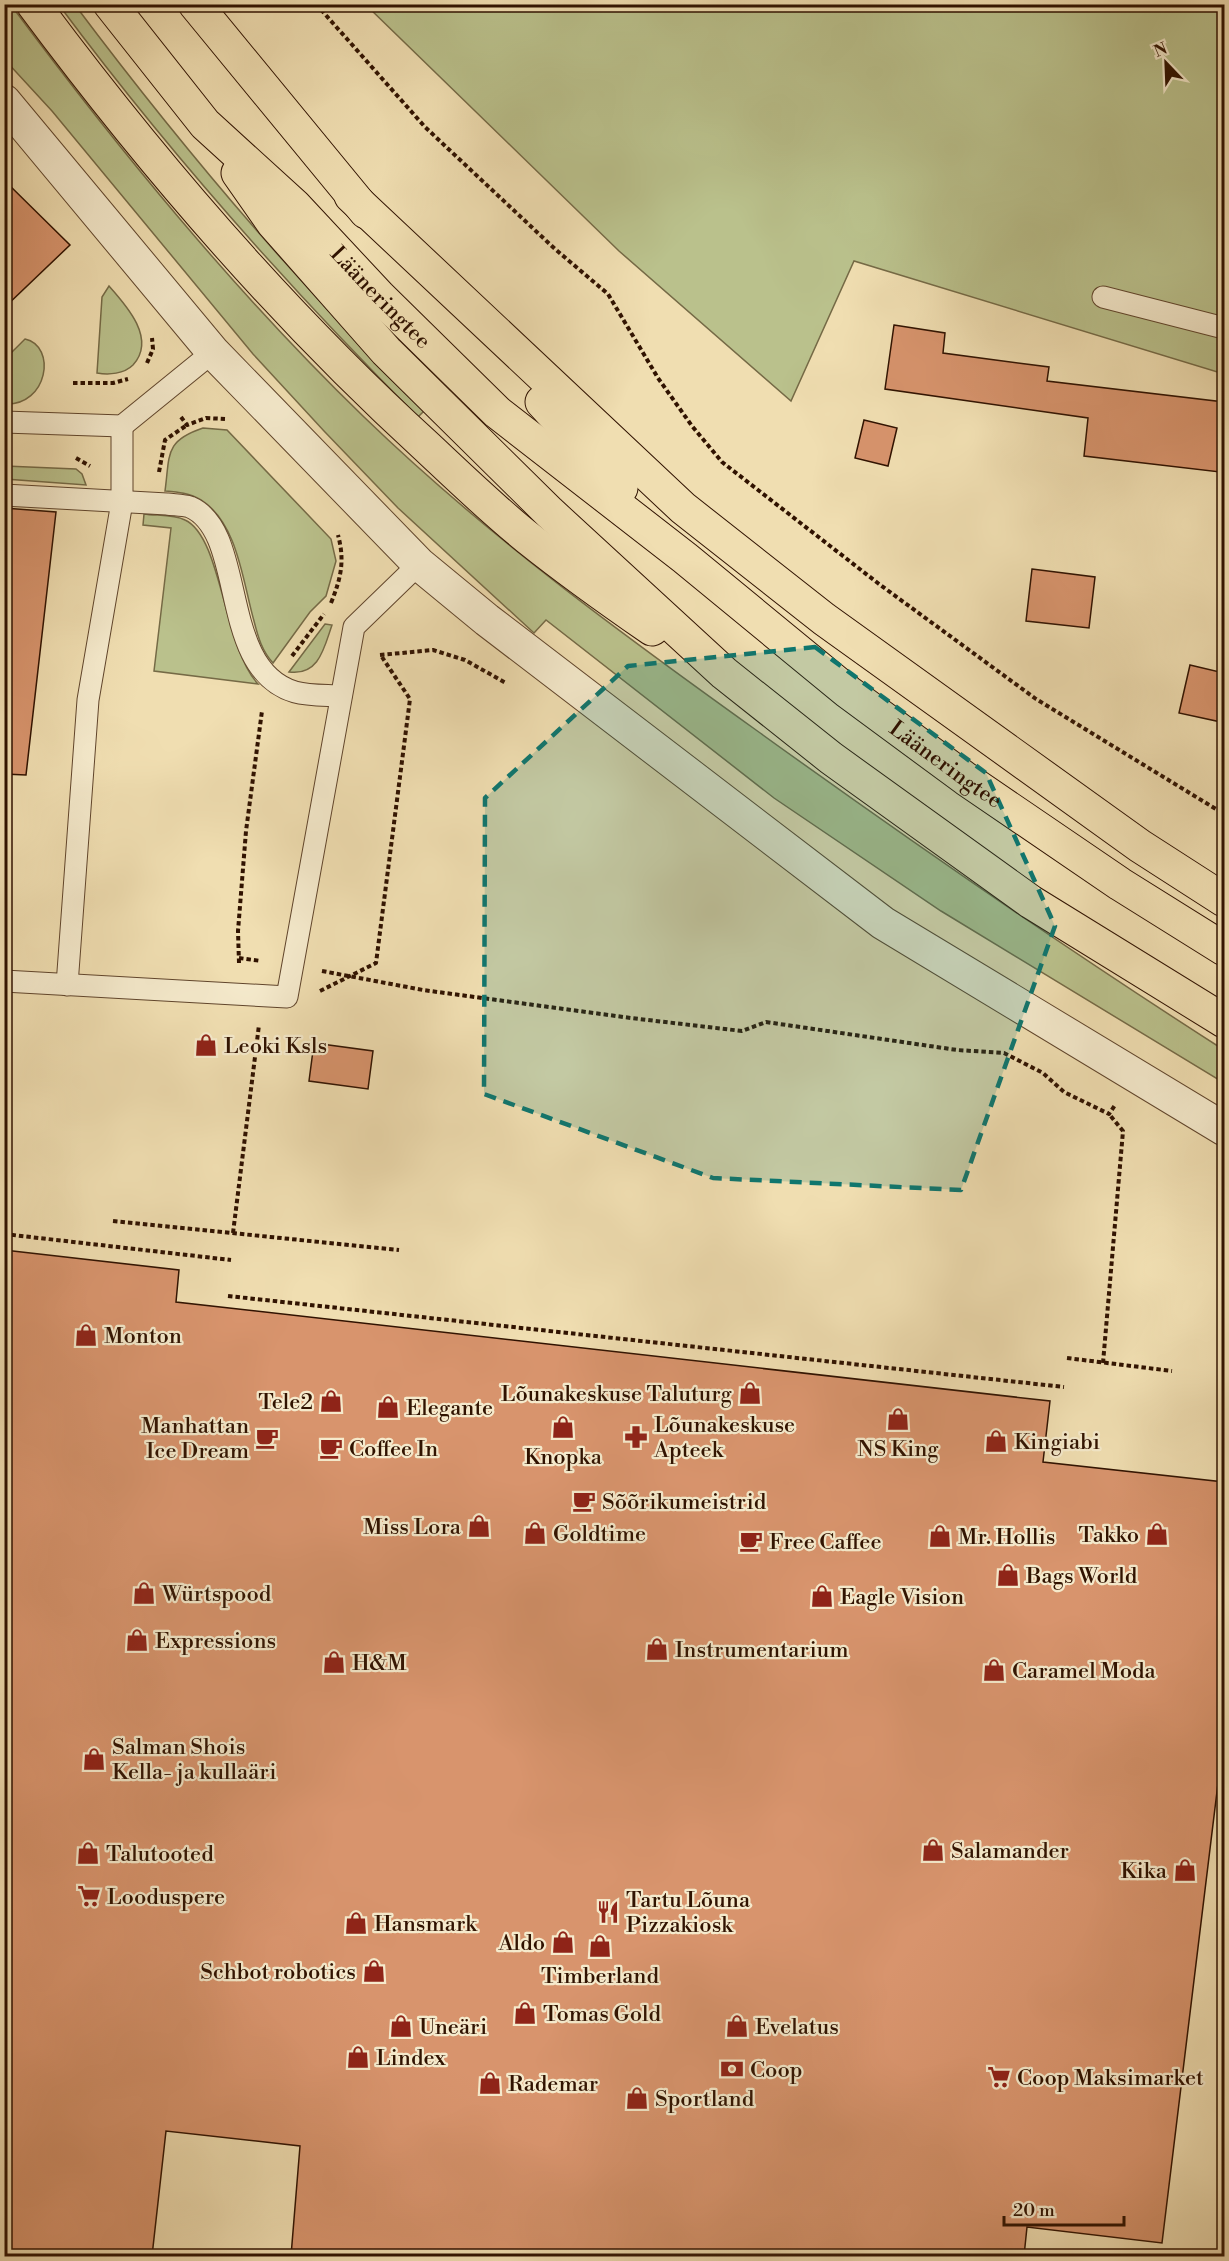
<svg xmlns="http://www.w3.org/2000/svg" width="1229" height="2261" viewBox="0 0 1229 2261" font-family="'Libre Bodoni',serif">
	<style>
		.green { fill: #bac18c; stroke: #756a46; stroke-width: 1.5 }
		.building { fill: #d8946d; stroke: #301200; stroke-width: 1.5 }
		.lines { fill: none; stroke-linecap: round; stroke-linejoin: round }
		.lane-casing { stroke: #60452c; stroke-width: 23 }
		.street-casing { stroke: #60452c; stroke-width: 35 }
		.highway-casing { stroke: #301200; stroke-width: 35 }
		.path { stroke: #301200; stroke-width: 4; stroke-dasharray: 4.5 3; stroke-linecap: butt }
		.lane { stroke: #f5eacc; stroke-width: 21 }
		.street { stroke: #f5eacc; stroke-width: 33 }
		.highway { stroke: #f0deb1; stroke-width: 33 }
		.marked { fill: #0f766e; fill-opacity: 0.2; stroke: #0f766e; stroke-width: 4.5; stroke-dasharray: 12 8; stroke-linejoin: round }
		.labels { text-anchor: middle; stroke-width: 4.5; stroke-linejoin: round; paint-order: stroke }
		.street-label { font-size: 22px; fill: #301200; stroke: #f5eacc }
		.poi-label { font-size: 22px; fill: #301200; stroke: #f5eacc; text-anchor: start }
	</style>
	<rect width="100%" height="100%" fill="#f0deb1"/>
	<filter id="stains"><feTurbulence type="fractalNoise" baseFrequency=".00333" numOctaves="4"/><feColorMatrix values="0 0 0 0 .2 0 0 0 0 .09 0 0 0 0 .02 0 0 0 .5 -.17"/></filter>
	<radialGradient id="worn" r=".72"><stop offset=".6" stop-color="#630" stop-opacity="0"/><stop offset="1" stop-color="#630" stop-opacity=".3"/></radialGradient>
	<g class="green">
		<path d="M4 5H11C119 150 233 290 364 417 485 534 619 632 756 730 910 841 1065 948 1224 1050V1083L941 911 774 798 546 620 534 633 398 508 324 431 253 354 52 111 5 60Z"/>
		<path d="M59 5H75C183 149 296 283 425 410L418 417C287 286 169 153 59 5Z"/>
		<path d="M366 5H1224V374L854 261 791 401 619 251Z"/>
		<path d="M109 286C126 305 157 339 133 365 124 374 109 375 97 373L102 297Z"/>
		<path d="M25 339C57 346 48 406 5 404V359Z"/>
		<path d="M203 428 227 430 331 539 336 561 326 596 310 612 273 663C262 651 258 637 254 621 243 583 238 523 201 500 190 493 177 492 165 491 170 455 164 441 203 428Z"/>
		<path d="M5 466 76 469 82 474 86 485 5 479Z"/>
		<path d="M144 514C156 516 173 514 185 520 222 537 223 646 258 684L154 671 171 528 143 525Z"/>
		<path d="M325 624 332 625C324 648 319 676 289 672Z"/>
	</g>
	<g class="building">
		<path d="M4 180 70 245 4 308Z"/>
		<path d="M894 325 945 333 943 353 1049 367 1047 381 1224 402V433L1220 472 1084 456 1088 418 885 389Z"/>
		<path d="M864 420 897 428 888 466 855 458Z"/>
		<path d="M4 508 56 512 26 775 4 774Z"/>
		<path d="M1032 569 1095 577 1089 628 1026 621Z"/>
		<path d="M1190 665 1224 673V704L1221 722 1179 713Z"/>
		<path d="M314 1043 373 1051 368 1089 309 1081Z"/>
		<path d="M4 1250 179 1270 176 1302 1050 1401 1043 1462 1224 1482V1734L1162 2243 1027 2227 1024 2256H291L300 2146 166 2131 152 2256H4Z"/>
	</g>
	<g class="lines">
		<g class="lane-casing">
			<g id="lane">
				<path d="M1103 297 1224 328"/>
				<path d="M4 422 122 426 213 352"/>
				<path d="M4 495 167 504C174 505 183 505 190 507 248 532 217 669 295 692 309 696 327 695 341 696"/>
				<path d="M4 981 287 997 354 627 419 564"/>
				<path d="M67 985 88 700 122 502V426"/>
			</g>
		</g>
		<g class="street-casing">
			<path id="street" d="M4 101 213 352 419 564 487 620 883 923 1224 1129"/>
		</g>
		<g class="highway-casing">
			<g id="highway">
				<path d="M33 4C152 164 280 313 427 447 460 478 493 510 528 538 568 570 610 600 652 629"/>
				<path id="s1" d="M110 4 205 124 295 206 379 296 497 412 685 558 848 692 966 779 1120 884 1224 949"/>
				<path d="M195 4 366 212"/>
				<path d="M238 173 273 223 386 351 549 512 724 673 831 758 1031 902 1224 1021"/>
				<path d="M351 196 683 508 824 619 1140 846 1224 900"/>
				<path d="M542 402 621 488"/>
			</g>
		</g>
		<g class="path">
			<path d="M316 4 425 127 555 249 608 294 658 378 692 426 722 462 879 584 1036 699 1224 814"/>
			<path d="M147 363 153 349 152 338"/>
			<path d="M73 383H113L128 379"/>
			<path d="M181 417 187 425 206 418 225 419"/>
			<path d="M76 458 90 466"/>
			<path d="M159 472 165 440 187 425"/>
			<path d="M331 603C341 578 345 561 338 535"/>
			<path d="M380 655 433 650 465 660 506 683"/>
			<path d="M292 656 324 614"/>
			<path d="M239 958 261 961"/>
			<path d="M239 963 238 931 246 831 262 711"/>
			<path d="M322 971 423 990 631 1018 742 1031 766 1022 957 1050 1004 1053 1043 1073 1064 1092 1109 1114 1115 1105"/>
			<path d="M320 991 376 963 410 699 382 657"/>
			<path d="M113 1221 399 1250"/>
			<path d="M233 1233 259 1025"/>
			<path d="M4 1234 231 1260"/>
			<path d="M228 1296 1064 1387"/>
			<path d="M1067 1358 1172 1371"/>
			<path d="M1103 1363 1123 1131 1109 1114"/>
		</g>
		<use href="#lane" class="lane"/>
		<use href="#street" class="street"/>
		<use href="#highway" class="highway"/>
	</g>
	<path class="marked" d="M815 647 986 773 1055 926 961 1190 713 1178 484 1094 485 798 628 666Z"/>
	<defs>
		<g id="shop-bare" transform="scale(1.8)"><path d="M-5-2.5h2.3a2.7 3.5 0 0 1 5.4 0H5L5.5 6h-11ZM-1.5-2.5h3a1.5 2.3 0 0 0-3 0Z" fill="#8f2418" stroke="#f5eacc" stroke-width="2.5" paint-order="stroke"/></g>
		<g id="pharmacy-bare" transform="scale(1.8)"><path d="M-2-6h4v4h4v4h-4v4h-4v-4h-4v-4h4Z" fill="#8f2418" stroke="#f5eacc" stroke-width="2.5" paint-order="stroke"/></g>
		<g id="cafe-bare" transform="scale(1.8)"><path d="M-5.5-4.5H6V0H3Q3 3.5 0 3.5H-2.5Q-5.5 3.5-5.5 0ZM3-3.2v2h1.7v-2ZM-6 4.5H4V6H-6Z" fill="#8f2418" stroke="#f5eacc" stroke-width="2.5" paint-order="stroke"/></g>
		<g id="supermarket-bare" transform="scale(1.8)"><path d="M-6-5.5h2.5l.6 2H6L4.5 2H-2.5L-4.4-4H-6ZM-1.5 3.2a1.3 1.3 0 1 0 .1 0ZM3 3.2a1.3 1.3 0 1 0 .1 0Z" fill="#8f2418" stroke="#f5eacc" stroke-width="2.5" paint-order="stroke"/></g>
		<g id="restaurant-bare" transform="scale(1.8)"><path d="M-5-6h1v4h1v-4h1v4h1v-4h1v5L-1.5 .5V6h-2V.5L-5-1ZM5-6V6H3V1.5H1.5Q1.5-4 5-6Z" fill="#8f2418" stroke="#f5eacc" stroke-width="2.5" paint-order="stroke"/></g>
		<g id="bank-bare" transform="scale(1.8)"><path d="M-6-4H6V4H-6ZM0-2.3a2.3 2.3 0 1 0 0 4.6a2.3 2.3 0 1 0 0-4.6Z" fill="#8f2418" stroke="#f5eacc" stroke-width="2.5" paint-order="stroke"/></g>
	</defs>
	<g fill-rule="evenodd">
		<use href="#shop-bare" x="206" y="1045"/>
		<use href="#shop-bare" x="86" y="1335"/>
		<use href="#shop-bare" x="750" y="1393"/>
		<use href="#shop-bare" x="331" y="1401"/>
		<use href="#shop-bare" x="388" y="1407"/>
		<use href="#shop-bare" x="898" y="1419"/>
		<use href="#shop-bare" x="563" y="1427"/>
		<use href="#pharmacy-bare" x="636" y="1437"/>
		<use href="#cafe-bare" x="267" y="1438"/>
		<use href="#shop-bare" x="996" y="1441"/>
		<use href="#cafe-bare" x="331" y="1448"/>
		<use href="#cafe-bare" x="584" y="1501"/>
		<use href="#shop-bare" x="479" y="1526"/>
		<use href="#shop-bare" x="535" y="1533"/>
		<use href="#shop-bare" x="1157" y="1534"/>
		<use href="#shop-bare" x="940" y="1536"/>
		<use href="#cafe-bare" x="751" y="1541"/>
		<use href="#shop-bare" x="1008" y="1575"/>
		<use href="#shop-bare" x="144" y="1593"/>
		<use href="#shop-bare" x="822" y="1596"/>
		<use href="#shop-bare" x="137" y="1640"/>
		<use href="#shop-bare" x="657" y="1649"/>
		<use href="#shop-bare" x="334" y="1662"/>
		<use href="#shop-bare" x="994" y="1670"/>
		<use href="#shop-bare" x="94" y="1759"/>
		<use href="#shop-bare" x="933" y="1850"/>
		<use href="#shop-bare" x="88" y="1853"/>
		<use href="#shop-bare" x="1185" y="1870"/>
		<use href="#supermarket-bare" x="89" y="1896"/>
		<use href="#restaurant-bare" x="608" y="1912"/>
		<use href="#shop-bare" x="356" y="1923"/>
		<use href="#shop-bare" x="563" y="1942"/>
		<use href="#shop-bare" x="600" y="1946"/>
		<use href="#shop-bare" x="374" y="1971"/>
		<use href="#shop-bare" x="525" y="2013"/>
		<use href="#shop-bare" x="401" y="2026"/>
		<use href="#shop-bare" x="737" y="2026"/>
		<use href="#shop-bare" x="358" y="2057"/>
		<use href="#bank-bare" x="732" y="2069"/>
		<use href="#supermarket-bare" x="999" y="2077"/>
		<use href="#shop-bare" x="490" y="2083"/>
		<use href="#shop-bare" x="637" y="2098"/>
	</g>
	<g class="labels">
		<g class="street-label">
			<text dy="8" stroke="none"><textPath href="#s1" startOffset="400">Lääneringtee</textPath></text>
			<text dy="8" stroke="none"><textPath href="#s1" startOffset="1134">Lääneringtee</textPath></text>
		</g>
		<g class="poi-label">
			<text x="224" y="1053">Leoki Ksls</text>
			<text x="104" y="1343">Monton</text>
			<text x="732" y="1401" text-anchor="end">Lõunakeskuse Taluturg</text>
			<text x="313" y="1409" text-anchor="end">Tele2</text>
			<text x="406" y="1415">Elegante</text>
			<text x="654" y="1432">Lõunakeskuse<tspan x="654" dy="25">Apteek</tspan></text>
			<text x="249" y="1433" text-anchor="end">Manhattan<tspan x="249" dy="25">Ice Dream</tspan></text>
			<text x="1014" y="1449">Kingiabi</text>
			<text x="349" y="1456">Coffee In</text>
			<text x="898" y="1456" text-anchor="middle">NS King</text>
			<text x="563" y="1464" text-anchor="middle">Knopka</text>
			<text x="602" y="1509">Sõõrikumeistrid</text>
			<text x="461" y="1534" text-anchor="end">Miss Lora</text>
			<text x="553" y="1541">Goldtime</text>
			<text x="1139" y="1542" text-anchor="end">Takko</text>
			<text x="958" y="1544">Mr. Hollis</text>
			<text x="769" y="1549">Free Caffee</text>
			<text x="1026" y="1583">Bags World</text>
			<text x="162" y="1601">Würtspood</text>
			<text x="840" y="1604">Eagle Vision</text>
			<text x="155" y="1648">Expressions</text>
			<text x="675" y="1657">Instrumentarium</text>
			<text x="352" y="1670">H&amp;M</text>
			<text x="1012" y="1678">Caramel Moda</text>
			<text x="112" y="1754">Salman Shois<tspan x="112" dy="25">Kella- ja kullaäri</tspan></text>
			<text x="951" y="1858">Salamander</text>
			<text x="106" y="1861">Talutooted</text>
			<text x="1167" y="1878" text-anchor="end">Kika</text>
			<text x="107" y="1904">Looduspere</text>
			<text x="626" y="1907">Tartu Lõuna<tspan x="626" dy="25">Pizzakiosk</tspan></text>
			<text x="374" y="1931">Hansmark</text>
			<text x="545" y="1950" text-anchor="end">Aldo</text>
			<text x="356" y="1979" text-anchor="end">Schbot robotics</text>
			<text x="600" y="1983" text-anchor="middle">Timberland</text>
			<text x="543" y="2021">Tomas Gold</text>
			<text x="419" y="2034">Uneäri</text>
			<text x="755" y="2034">Evelatus</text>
			<text x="376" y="2065">Lindex</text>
			<text x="750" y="2077">Coop</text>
			<text x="1017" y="2085">Coop Maksimarket</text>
			<text x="508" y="2091">Rademar</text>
			<text x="655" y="2106">Sportland</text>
		</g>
	</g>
	<rect width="1229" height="2261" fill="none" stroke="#f0deb1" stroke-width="24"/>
	<rect x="6" y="6" width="1217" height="2249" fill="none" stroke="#301200" stroke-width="3"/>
	<rect x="12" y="12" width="1205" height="2237" fill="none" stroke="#301200" stroke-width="1.5"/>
	<g transform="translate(1166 63) rotate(337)" stroke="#f5eacc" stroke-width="4.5" paint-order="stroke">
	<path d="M0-4.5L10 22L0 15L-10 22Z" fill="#301200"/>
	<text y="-9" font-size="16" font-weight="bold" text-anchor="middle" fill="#301200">N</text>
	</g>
	<path d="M1004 2216v9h120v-9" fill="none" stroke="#301200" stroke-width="3"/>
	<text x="1013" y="2216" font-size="18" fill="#301200" stroke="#f5eacc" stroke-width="4.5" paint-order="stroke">20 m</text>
	<rect width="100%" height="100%" filter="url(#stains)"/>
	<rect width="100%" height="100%" fill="url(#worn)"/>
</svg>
